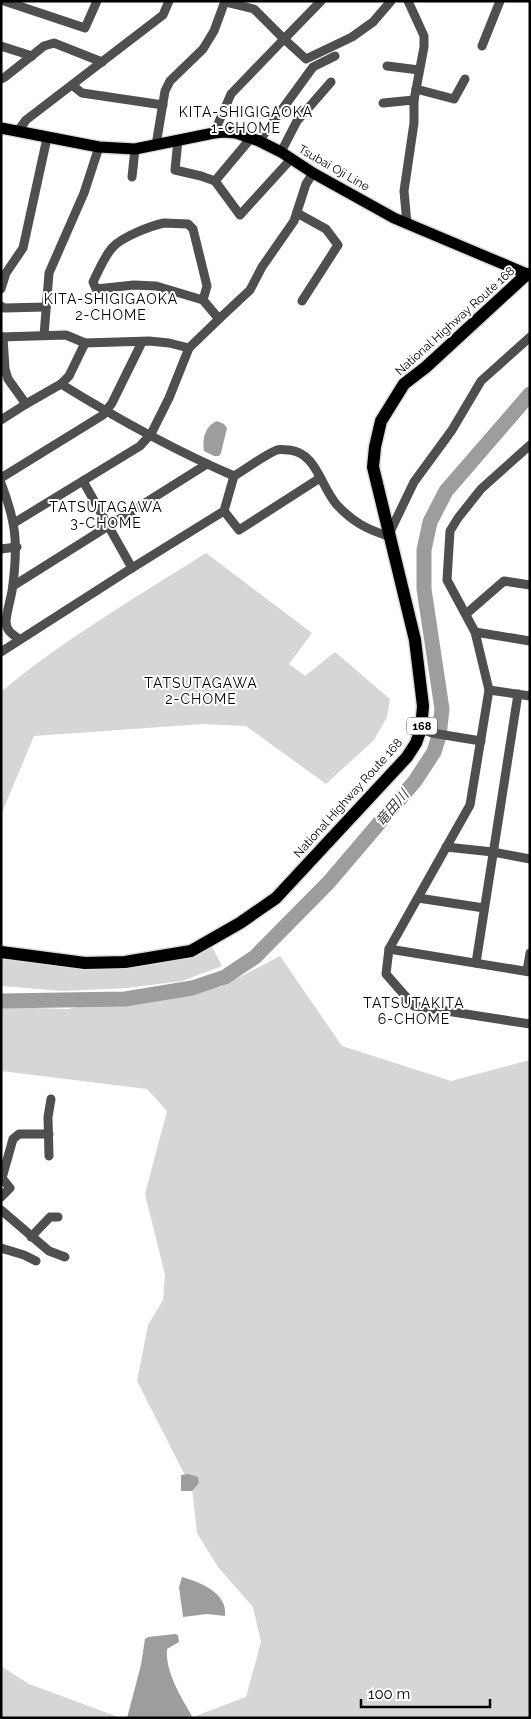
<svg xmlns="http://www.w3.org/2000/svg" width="531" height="1719" viewBox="0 0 531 1719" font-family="Raleway,'Noto Sans JP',sans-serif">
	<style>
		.green { fill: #d6d6d6 }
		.water { fill: #9d9d9d }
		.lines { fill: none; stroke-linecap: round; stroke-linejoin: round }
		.river { stroke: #9d9d9d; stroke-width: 15 }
		.major-casing { stroke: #dbdbdb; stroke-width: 14 }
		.highway-casing { stroke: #dbdbdb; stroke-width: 15 }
		.minor { stroke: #4f4f4f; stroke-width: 9 }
		.major { stroke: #000; stroke-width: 11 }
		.highway { stroke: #000; stroke-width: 12 }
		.labels { text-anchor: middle; stroke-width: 4; stroke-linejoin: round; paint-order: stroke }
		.shield { fill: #fff; stroke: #4c4c4c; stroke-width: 1 }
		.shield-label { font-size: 11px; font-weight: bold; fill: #000 }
		.street-label { font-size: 12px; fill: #000; stroke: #fff }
		.neighbourhood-label { font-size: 14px; letter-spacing: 1px; fill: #000; stroke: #fff }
		.water-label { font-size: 14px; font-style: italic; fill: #3e3e3e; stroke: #fff }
	</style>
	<rect width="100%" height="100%" fill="#fff"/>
	<g class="green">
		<path d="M206 553 312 633 289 664 305 676 335 652 390 699 387 717 374 740 326 784 246 726 203 724 34 736 1 815V692C64 639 137 597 206 553Z"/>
		<path d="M212 947 222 966 182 981 127 988 63 991 1 986V957H189Z"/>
		<path d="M280 956 342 1046 451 1081 530 1060V1718H190L246 1697 261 1642 253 1607 218 1567 197 1533 192 1489 137 1381 148 1325 163 1300 165 1275 145 1194 167 1111 147 1089 1 1071V1007L68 1009 104 1002 221 987Z"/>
		<path d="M1 1666 29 1684 121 1718H1Z"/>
	</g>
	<g class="water">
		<path d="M217 421 224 424 227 428 221 453 219 456H214L204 451C202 439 205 426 217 421Z"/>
		<path d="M188 1474 198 1477 199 1483 192 1491H181V1475Z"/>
		<path d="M182 1577C200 1582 228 1593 225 1616L207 1614 183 1617 179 1587Z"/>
		<path d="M175 1634 178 1635 179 1642 167 1649C165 1673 182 1698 193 1718H127L141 1665 145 1639 148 1637Z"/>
	</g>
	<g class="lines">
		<path class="river" d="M1 1001 125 999 192 988 225 977 255 957 329 882 415 781 434 752 439 736 442 709 424 589V550L430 522 446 491 530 394"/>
		<g class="major-casing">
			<path id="major" d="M1 128 99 147 135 149 214 133 224 132 236 133 259 141 281 152 313 173 394 218 527 274"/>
		</g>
		<g class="highway-casing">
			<path id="highway" d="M1 952 85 963 125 962 191 951 240 923 276 898 407 757 416 743 421 729 423 706 415 640 373 467 375 447 381 421 404 384 426 367 527 274 530 275"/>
		</g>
		<g class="minor">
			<path d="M4 1 85 28 97 1"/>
			<path d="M225 2 254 9 284 39 321 1"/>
			<path d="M1 46 32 56"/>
			<path d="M482 46 500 1"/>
			<path d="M387 66 419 70"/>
			<path d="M1 79 5 77 44 46 54 43 102 62"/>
			<path d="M72 85 82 93 163 105"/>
			<path d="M416 89 454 99 465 79"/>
			<path d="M383 103 414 100"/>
			<path d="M18 131 26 120 163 15 169 1"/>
			<path d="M214 133 231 94 284 39 306 59 352 37 373 22 391 1"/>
			<path d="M251 138 215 181 240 215 291 159"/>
			<path d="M178 140 175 170 201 176 215 181"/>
			<path d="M259 141 313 67 335 56"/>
			<path d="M156 145 165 91 170 81 203 49 214 31 225 1"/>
			<path d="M281 152 297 121 331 82"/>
			<path d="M132 177 135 149"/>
			<path d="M297 213 326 229 338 245 302 301"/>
			<path d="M164 223 188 224 193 229 207 286 203 300 156 286 134 285 96 289 93 282C98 272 105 255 113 247 122 237 150 226 164 223Z"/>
			<path d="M407 224 404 191 414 123V100L424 47V36L408 1"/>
			<path d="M1 289 6 273 23 248 47 138"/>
			<path d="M1 306 4 308 46 307"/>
			<path d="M219 319 250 290 262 267 294 221 306 184 313 173"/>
			<path d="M44 335 49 273 84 193 99 147"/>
			<path d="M1 337 66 335 85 343 149 341 169 343 189 348"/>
			<path d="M3 337 5 369 8 379 26 404"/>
			<path d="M61 384 69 376 85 343"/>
			<path d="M1 420 26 404 61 384C116 418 174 450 234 476 244 470 268 453 277 450 280 449 285 450 289 450 316 452 321 487 337 505 353 522 366 529 388 536L414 482 452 430 481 381 530 337"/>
			<path d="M1 478 103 415 112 403 142 342"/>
			<path d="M83 481 132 568"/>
			<path d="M1 483C16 522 18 542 13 584 12 596 7 609 6 621 6 631 12 634 19 639"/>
			<path d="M224 511 239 530 320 478"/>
			<path d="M14 523 140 446 151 434 169 398 189 348 219 319 203 300"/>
			<path d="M1 549 17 547"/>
			<path d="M13 586 207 464"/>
			<path d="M466 614 504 581 530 585"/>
			<path d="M475 632 447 580 450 531 458 518 481 489 530 445"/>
			<path d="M530 641 475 632 489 690 470 805 389 949 386 974 414 1006 530 1024"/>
			<path d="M1 652 132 568 224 511 234 476"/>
			<path d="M489 690 530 696"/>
			<path d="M421 729 432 733 481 741"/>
			<path d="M446 847 493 852 530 859"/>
			<path d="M418 898 484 908"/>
			<path d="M389 949 530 972"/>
			<path d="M476 963 518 694"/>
			<path d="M527 971 530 953"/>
			<path d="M49 1156 48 1117 51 1099"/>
			<path d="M1 1197 10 1188 2 1178 13 1139 19 1134H49"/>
			<path d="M1 1210 49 1251 65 1257"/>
			<path d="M31 1237 50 1217H58"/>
			<path d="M1 1248 24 1255 36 1261"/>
		</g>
		<use href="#major" class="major"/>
		<use href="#highway" class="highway"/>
	</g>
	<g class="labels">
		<rect class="shield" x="407" y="717.5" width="30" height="17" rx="4"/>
		<g class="shield-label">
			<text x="422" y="730">168</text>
		</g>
		<g class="street-label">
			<text transform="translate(334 168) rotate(30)" y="4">Tsubai Oji Line</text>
			<text transform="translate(455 321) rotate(-42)" y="4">National Highway Route 168</text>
			<text transform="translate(348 798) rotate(-48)" y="4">National Highway Route 168</text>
		</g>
		<g class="neighbourhood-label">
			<text x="246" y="117">KITA-SHIGIGAOKA<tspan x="246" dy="16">1-CHOME</tspan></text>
			<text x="111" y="304">KITA-SHIGIGAOKA<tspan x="111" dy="16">2-CHOME</tspan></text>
			<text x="106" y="512">TATSUTAGAWA<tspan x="106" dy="16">3-CHOME</tspan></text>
			<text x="201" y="688">TATSUTAGAWA<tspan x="201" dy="16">2-CHOME</tspan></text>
			<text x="414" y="1008">TATSUTAKITA<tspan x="414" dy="16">6-CHOME</tspan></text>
		</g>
		<g class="water-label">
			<text transform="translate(392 808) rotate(-50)" y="5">竜田川</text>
		</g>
	</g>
	<rect width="531" height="1719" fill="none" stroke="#000000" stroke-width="5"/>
	<path d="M361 1699v8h129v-8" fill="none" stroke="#000000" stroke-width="2.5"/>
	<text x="368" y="1699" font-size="15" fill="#000000" stroke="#ffffff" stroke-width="4" paint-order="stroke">100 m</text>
</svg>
